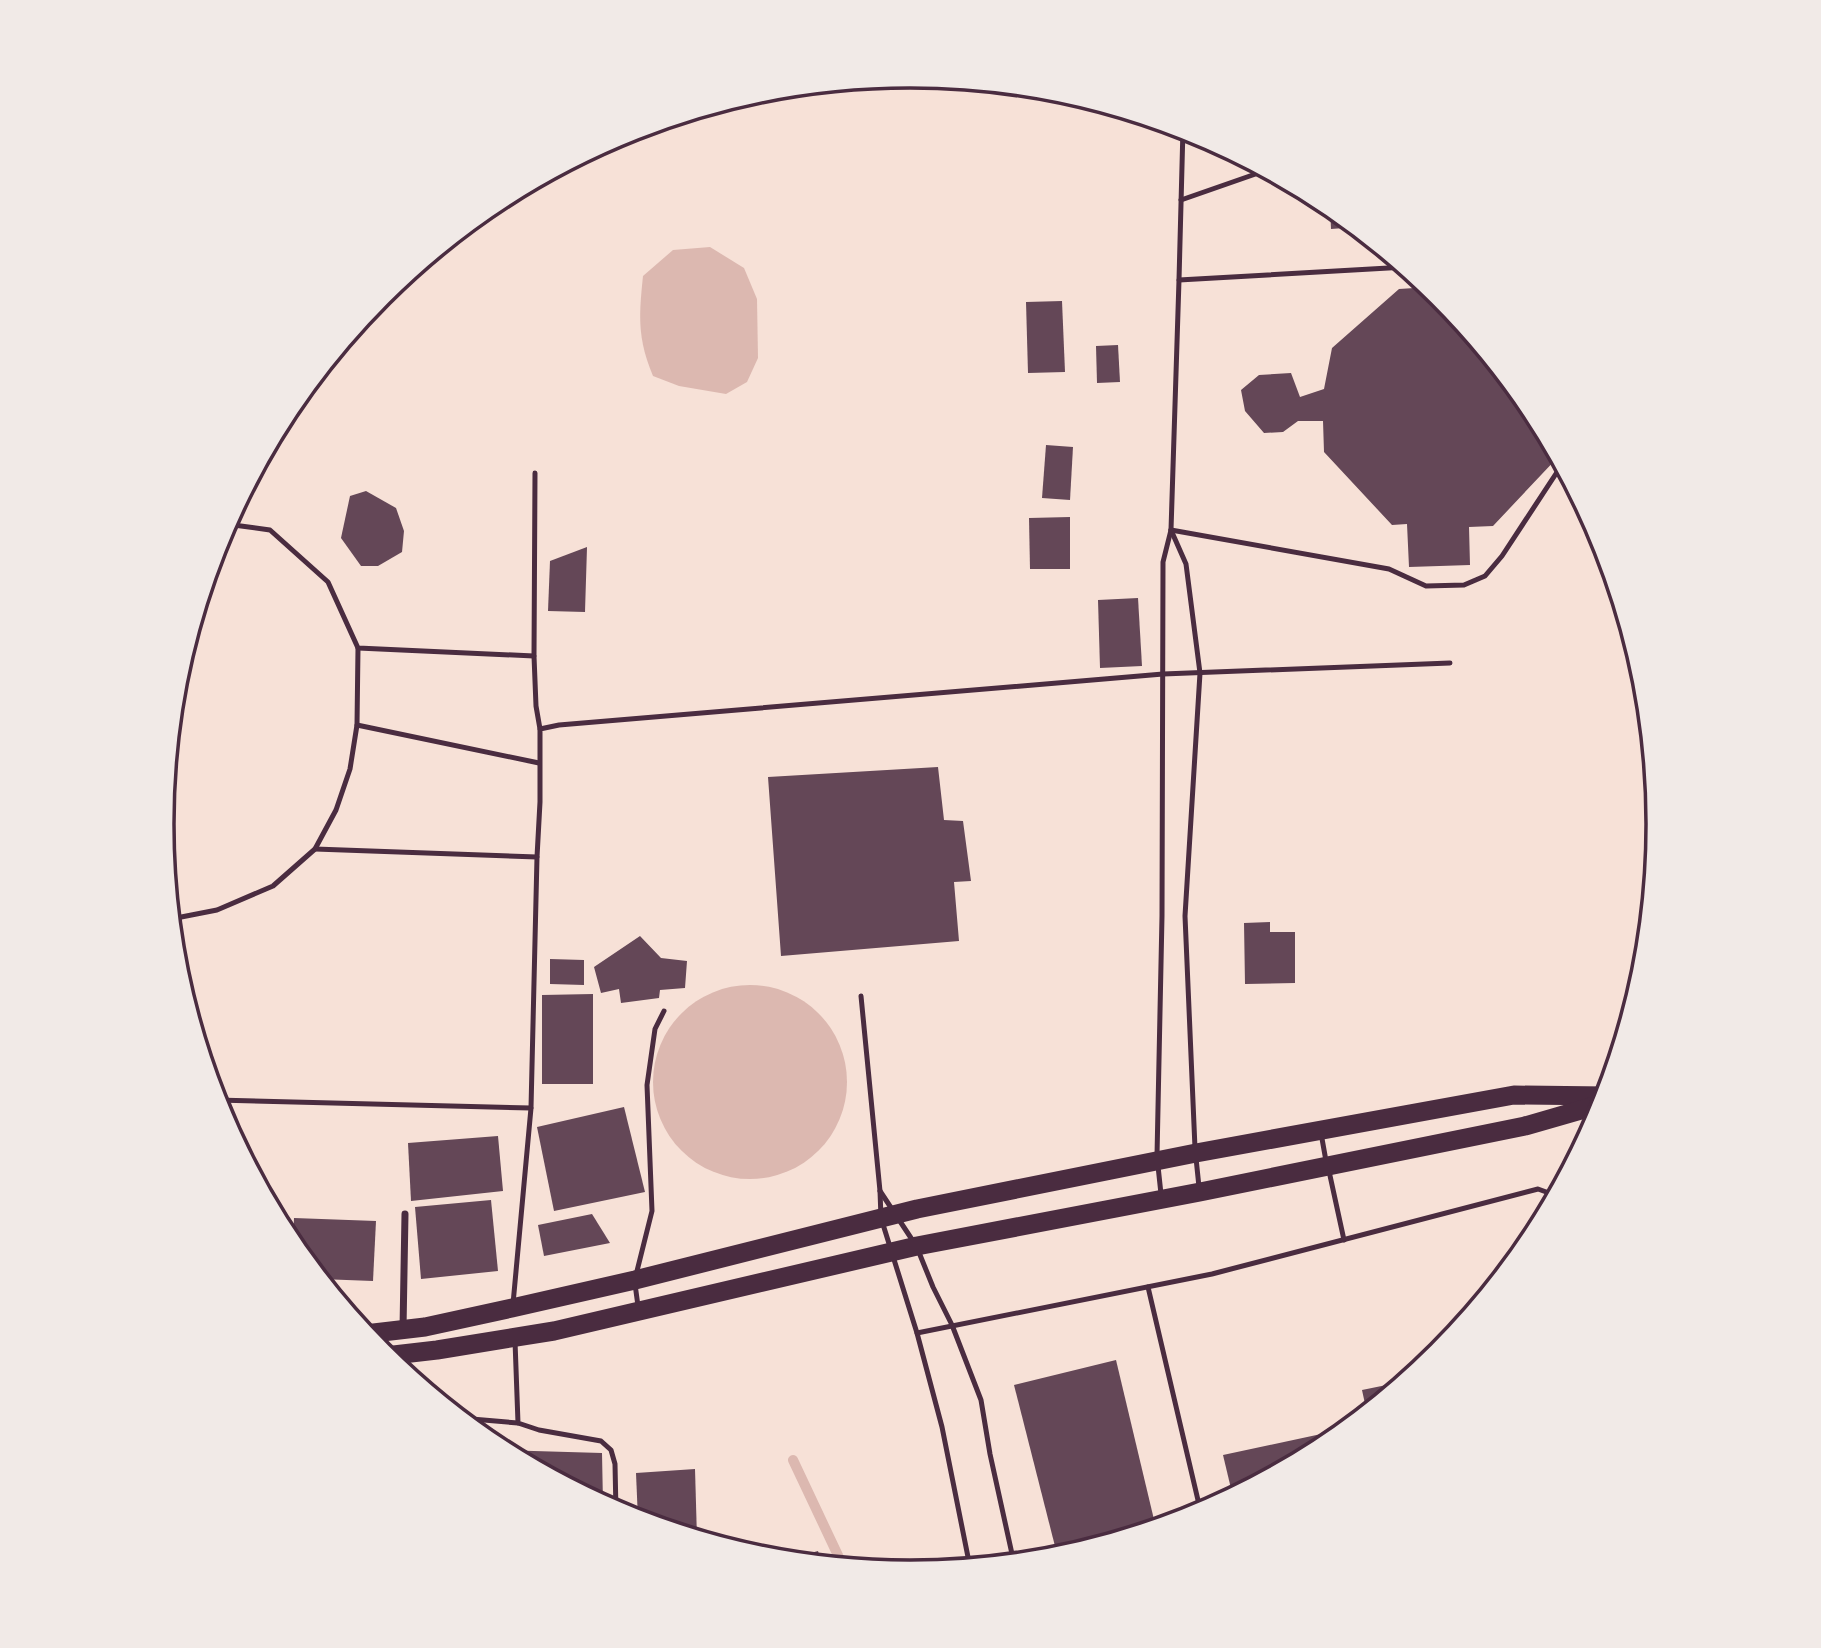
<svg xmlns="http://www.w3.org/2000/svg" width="1821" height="1648" viewBox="0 0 1821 1648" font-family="Karla,sans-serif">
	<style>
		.water { fill: #dcb8b0 }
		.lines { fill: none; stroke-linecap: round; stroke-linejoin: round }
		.stream { stroke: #dcb8b0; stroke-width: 10 }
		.building { fill: #644757 }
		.service { stroke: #4a2c40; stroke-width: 5 }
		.minor { stroke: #4a2c40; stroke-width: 7 }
		.trunk { stroke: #4a2c40; stroke-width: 19 }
		.rim { fill: none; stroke: #4a2c40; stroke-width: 3.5 }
	</style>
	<rect width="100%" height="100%" fill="#f7e1d7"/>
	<g class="water">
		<path d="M710 247 744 268 757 299 758 358 747 382 726 394 679 386 653 376C637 338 639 315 643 276L673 250Z"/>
		<circle cx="750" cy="1082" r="97"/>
	</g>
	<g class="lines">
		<path class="stream" d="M793 1460 843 1566"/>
	</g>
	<g class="building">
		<path d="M1330 205 1358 227 1331 229Z"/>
		<path d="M1430 287 1440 295 1533 408 1559 456 1493 526 1469 527 1470 565 1409 567 1407 524 1392 525 1324 452 1323 421H1298L1283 432 1264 433 1245 411 1241 390 1259 375 1291 373 1300 397 1324 389 1332 348 1399 289Z"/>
		<path d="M1062 301 1065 372 1028 373 1026 302Z"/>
		<path d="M1118 345 1120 382 1097 383 1096 346Z"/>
		<path d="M1046 445 1073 447 1070 500 1042 498Z"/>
		<path d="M366 491 396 508 404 531 402 552 378 566H361L341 538 350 496Z"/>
		<path d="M1070 517V569H1030L1029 518Z"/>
		<path d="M587 547 585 612 548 611 550 561Z"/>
		<path d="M1138 598 1142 666 1100 668 1098 600Z"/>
		<path d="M938 767 944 820 963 821 971 881 954 882 959 941 781 956 768 777Z"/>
		<path d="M1270 922V932H1295V983L1245 984 1244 923Z"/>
		<path d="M640 936 661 958 687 961 685 988 660 990 659 998 621 1003 619 989 601 993 594 967Z"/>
		<path d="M550 959 584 960V985L550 984Z"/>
		<path d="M593 994V1084H542V995Z"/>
		<path d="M624 1107 645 1192 554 1211 537 1127Z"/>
		<path d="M498 1136 503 1191 411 1201 408 1143Z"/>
		<path d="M491 1200 498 1271 421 1279 415 1207Z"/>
		<path d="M592 1214 610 1243 544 1256 538 1225Z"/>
		<path d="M294 1218 376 1221 373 1281 320 1279 293 1246Z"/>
		<path d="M1116 1360 1156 1528 1058 1558 1014 1385Z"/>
		<path d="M1406 1381 1367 1413 1362 1390Z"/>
		<path d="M1349 1428 1326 1447 1233 1497 1223 1455Z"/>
		<path d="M501 1450 602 1453 603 1504 530 1465Z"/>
		<path d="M695 1469 697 1538 638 1520 636 1473Z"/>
		<path d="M818 1551 822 1564 785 1560Z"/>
	</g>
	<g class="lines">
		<g class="service">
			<path d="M1181 200 1267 170"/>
			<path d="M1179 280 1406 267"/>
			<path d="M535 473 534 656 536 706 540 729"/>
			<path d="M226 524 270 530 328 582 358 648 534 656"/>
			<path d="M1171 530 1186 564 1200 673 1185 916 1195 1148"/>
			<path d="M1171 530 1389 569 1426 586 1464 585 1485 576 1502 556 1563 463"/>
			<path d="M357 725 539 763"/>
			<path d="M315 849 537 857"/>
			<path d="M171 919 217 910 273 886 315 849 336 810 350 769 357 725 358 648"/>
			<path d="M861 996 880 1191 881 1218 917 1333 942 1427 970 1567"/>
			<path d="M216 1100 531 1108"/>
			<path d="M1321 1133 1326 1161"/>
			<path d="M1157 1156 1162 916 1163 562 1171 530 1179 280 1183 128"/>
			<path d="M1196 1158 1199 1187"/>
			<path d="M1158 1166 1161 1194"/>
			<path d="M1329 1171 1344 1240"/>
			<path d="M880 1191 913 1241"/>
			<path d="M918 1250 933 1287 952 1325 981 1400 990 1454 1014 1563"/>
			<path d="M636 1275 652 1211 647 1085 655 1029 664 1011"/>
			<path d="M635 1284 638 1306"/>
			<path d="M1148 1287 1201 1513"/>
			<path d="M513 1304 531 1108 537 857 540 802V729L559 725 1163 674 1450 663"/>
			<path d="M917 1333 1212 1274 1538 1189 1549 1193 1552 1205"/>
			<path d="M515 1341 518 1423 539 1430 601 1441 611 1450 615 1464 616 1512"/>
			<path d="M460 1418 518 1423"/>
		</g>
		<path class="minor" d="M403 1329 405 1214"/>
		<g class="trunk">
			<path d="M365 1334 425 1327 512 1308 635 1280 917 1209 1196 1153 1514 1095 1607 1096"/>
			<path d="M385 1356 437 1350 554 1331 917 1246 1200 1192 1525 1126 1605 1103"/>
		</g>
	</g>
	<path d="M0 0H1821V1648H0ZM174 824a736 736 0 1 1 1472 0a736 736 0 1 1-1472 0Z" fill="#f1eae7" fill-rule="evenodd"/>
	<path class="rim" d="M174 824a736 736 0 1 1 1472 0a736 736 0 1 1-1472 0Z"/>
</svg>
